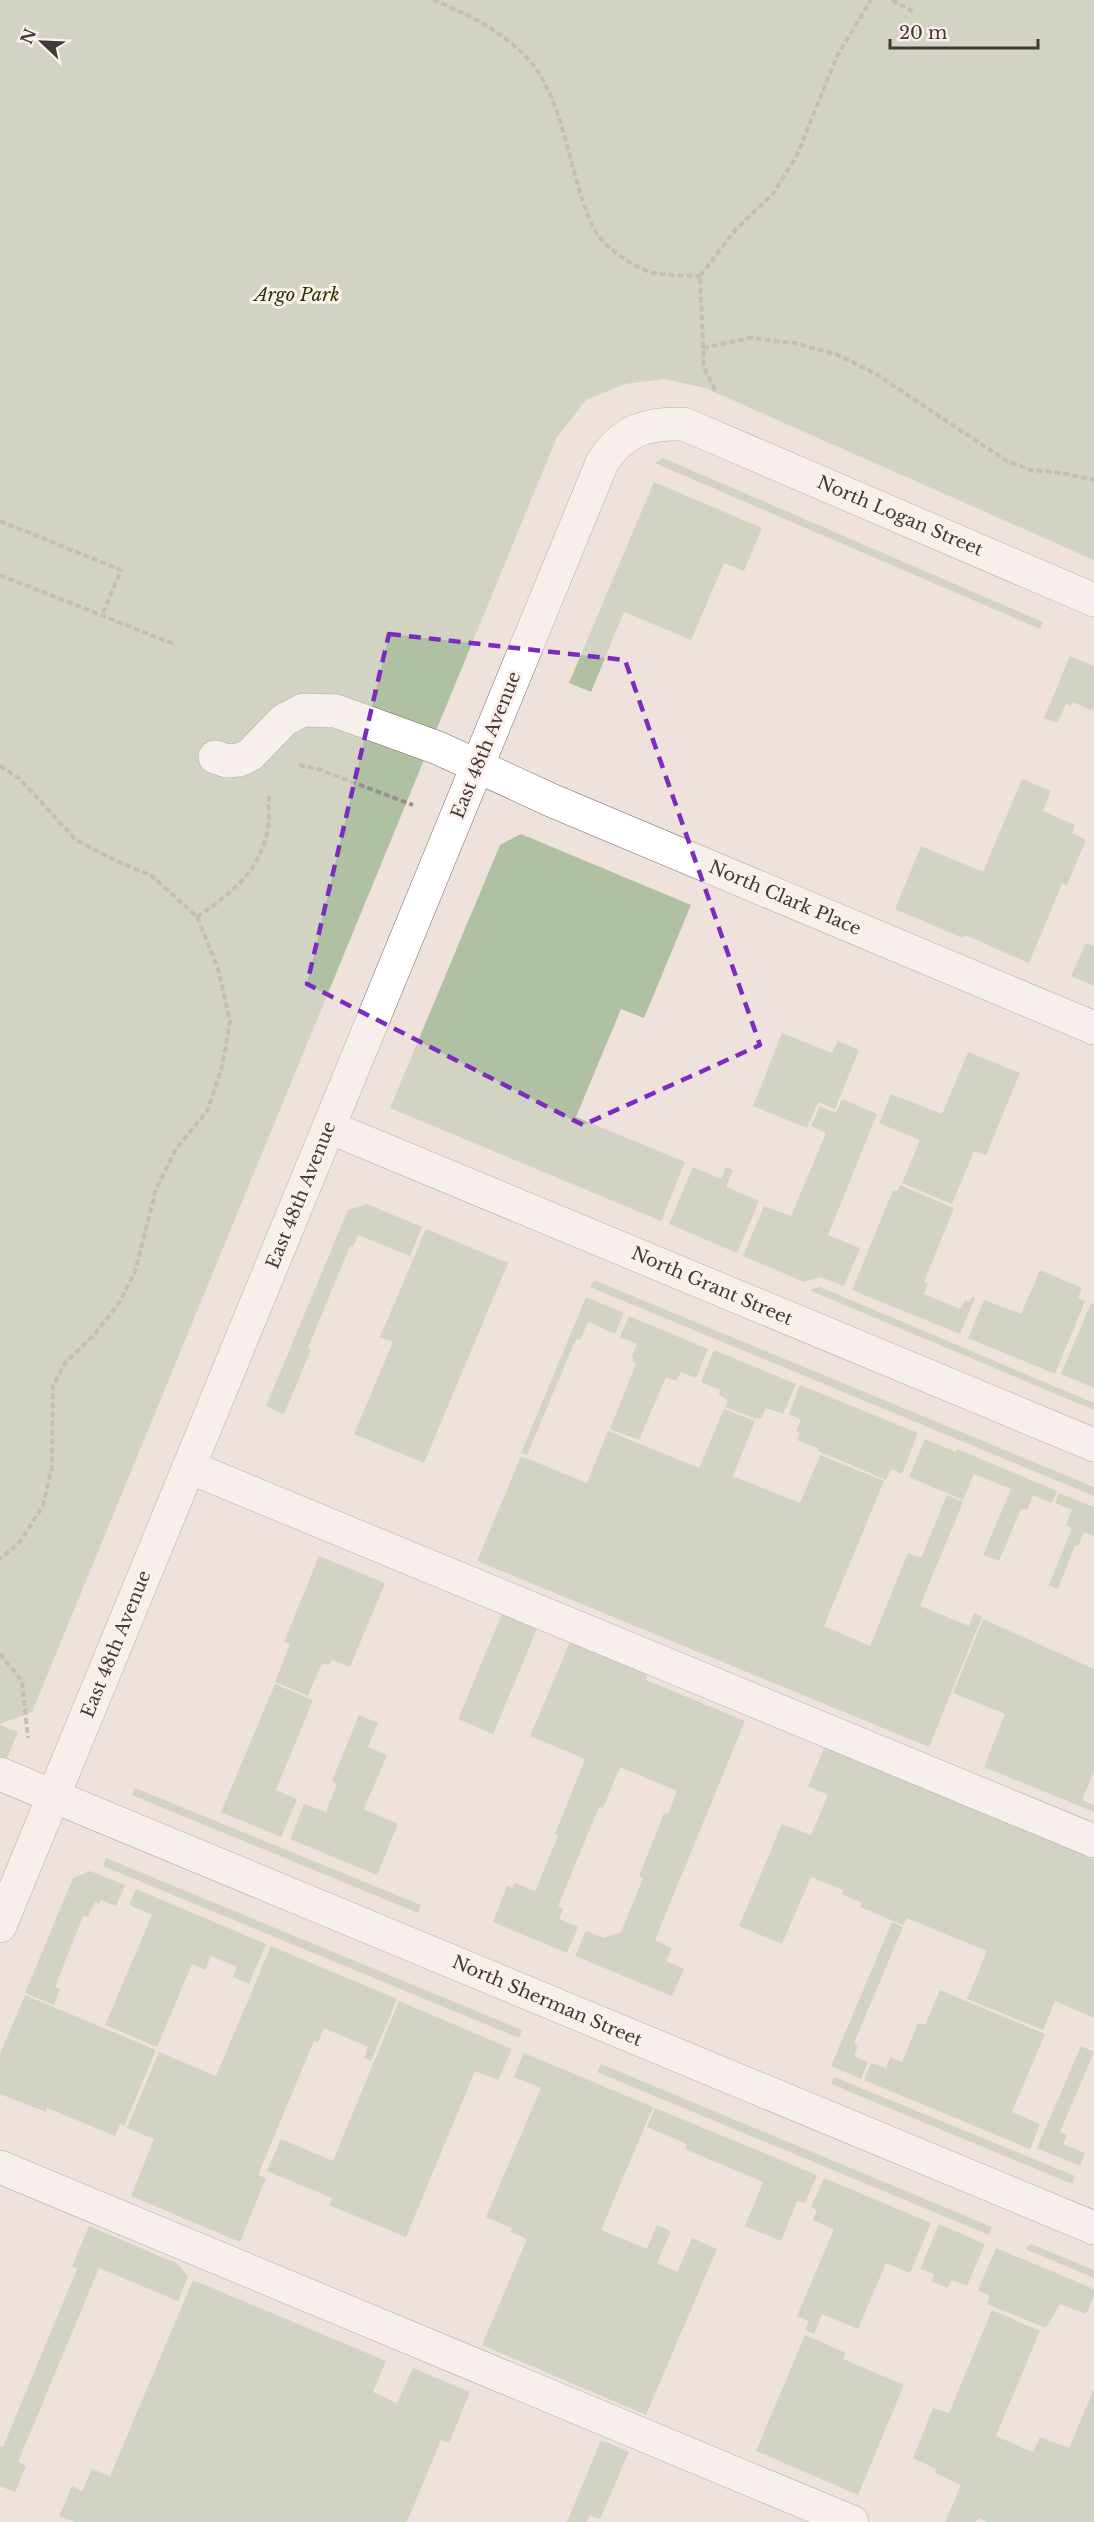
<svg xmlns="http://www.w3.org/2000/svg" width="1094" height="2522" viewBox="0 0 1094 2522" font-family="'Libre Baskerville',serif">
	<style>
		.green { fill: #b0c0a2 }
		.lines { fill: none; stroke-linecap: round; stroke-linejoin: round }
		.minor-casing { stroke: #776c66; stroke-width: 34 }
		.path { stroke: #988f8b; stroke-width: 4; stroke-dasharray: 6 3; stroke-linecap: butt }
		.minor { stroke: #fff; stroke-width: 33 }
		.marked { fill: none; stroke: #7b2cbf; stroke-width: 4.5; stroke-dasharray: 12 8; stroke-linejoin: round }
		.labels { text-anchor: middle; stroke-width: 6; stroke-linejoin: round; paint-order: stroke }
		.park-label { font-size: 18px; font-style: italic; fill: #1f3600; stroke: #fdefe9 }
		.street-label { font-size: 18px; fill: #403b38; stroke: #fdefe9 }
	</style>
	<rect width="100%" height="100%" fill="#efe2dc"/>
	<g class="green">
		<path d="M0 0H1094V560L705 388 664 379 625 384 586 400 557 437 32 1712 0 1724Z"/>
		<path d="M663 458 1043 622 1040 629 655 463Z"/>
		<path d="M654 482 762 528 744 571 724 563 691 640 624 612 591 692 569 683Z"/>
		<path d="M1070 656 1094 666V706L1092 711 1073 702 1071 706 1066 704 1057 723 1044 718Z"/>
		<path d="M1022 779 1051 791 1043 811 1075 825 1072 833 1086 840 1067 885 1062 884 1029 963 965 935 963 938 895 909 921 846 983 872Z"/>
		<path d="M521 834 691 905 644 1018 621 1009 576 1117 685 1162 661 1221 390 1108 500 845Z"/>
		<path d="M1086 943 1094 946V986L1071 976Z"/>
		<path d="M782 1033 832 1053 838 1041 859 1050 835 1109 818 1102 807 1128 753 1106Z"/>
		<path d="M968 1052 1020 1073 986 1155 974 1151 952 1204 902 1183 920 1140 879 1123 891 1094 942 1114Z"/>
		<path d="M842 1099 877 1114 828 1235 860 1248 844 1286 820 1277 804 1282 743 1256 764 1206 791 1216 826 1133 811 1126 820 1106 836 1113Z"/>
		<path d="M693 1167 721 1179 726 1167 733 1170 726 1187 759 1201 737 1253 669 1224Z"/>
		<path d="M900 1185 954 1208 924 1282 928 1284 924 1294 960 1309 965 1300 970 1302 972 1297 975 1298 960 1334 852 1290 893 1190 897 1191Z"/>
		<path d="M367 1204 422 1227 410 1256 358 1235 353 1247 350 1246 308 1348 311 1350 284 1414 266 1406 348 1210Z"/>
		<path d="M426 1229 508 1263 424 1463 354 1434 393 1342 380 1337Z"/>
		<path d="M1040 1270 1082 1288 1078 1298 1085 1301 1055 1374 968 1338 984 1300 1021 1314Z"/>
		<path d="M594 1280 1094 1487V1496L590 1287Z"/>
		<path d="M820 1287 1094 1403V1410L809 1290Z"/>
		<path d="M586 1297 624 1313 615 1334 588 1322 580 1340 576 1339 527 1455 521 1453Z"/>
		<path d="M1091 1303 1094 1304V1388L1061 1374Z"/>
		<path d="M629 1316 708 1349 696 1378 681 1372 676 1381 666 1377 639 1440 610 1429 636 1364 632 1362 634 1358 632 1356 637 1344 620 1337Z"/>
		<path d="M714 1350 796 1384 783 1414 766 1408 761 1419 757 1417 756 1419 725 1407 728 1400 719 1395 720 1390 701 1382Z"/>
		<path d="M800 1385 918 1433 902 1474 891 1469 886 1480 818 1451 819 1449 797 1440 800 1432 796 1431 801 1420 789 1414Z"/>
		<path d="M724 1409 755 1421 733 1476 800 1503 820 1455 884 1481 824 1626 870 1646 908 1553 921 1558 947 1495 963 1502 920 1606 969 1626 974 1613 982 1617 929 1747 477 1561 521 1456 587 1483 608 1431 699 1468Z"/>
		<path d="M925 1439 956 1452 957 1449 1057 1491 1052 1503 1033 1495 1027 1510 1021 1509 999 1561 983 1555 1011 1489 974 1474 963 1500 909 1477Z"/>
		<path d="M1059 1493 1094 1507V1536L1084 1532 1078 1546 1075 1545 1058 1589 1049 1585 1072 1528 1066 1525 1072 1510 1055 1503Z"/>
		<path d="M319 1556 385 1583 350 1667 332 1660 329 1665 322 1663 308 1696 275 1682 290 1644 284 1642Z"/>
		<path d="M502 1614 537 1629 493 1734 458 1719Z"/>
		<path d="M983 1619 1094 1669V1771L1082 1800 1094 1805V1812L984 1767 1005 1714 953 1693Z"/>
		<path d="M570 1642 648 1674 646 1680 745 1721 655 1940 672 1948 666 1961 684 1969 672 1996 575 1956 586 1931 604 1938 621 1932 643 1878 639 1876 664 1813 668 1814 677 1791 620 1767 603 1808 599 1807 558 1906 563 1909 559 1919 578 1927 567 1953 493 1922 507 1886 513 1888 515 1883 535 1891 558 1836 555 1834 585 1759 530 1736Z"/>
		<path d="M275 1684 313 1700 276 1790 297 1799 281 1837 221 1812Z"/>
		<path d="M359 1715 378 1723 368 1747 387 1755 364 1809 398 1824 377 1875 290 1839 304 1804 326 1812 337 1784 332 1781Z"/>
		<path d="M0 1725 18 1732 0 1775Z"/>
		<path d="M825 1746 1094 1859V2018L1055 2001 1043 2030 967 1999 987 1951 907 1918 903 1925 860 1907 862 1903 842 1894 843 1890 811 1877 782 1944 739 1926 782 1824 811 1835 828 1795 808 1786Z"/>
		<path d="M135 1788 421 1905 418 1913 132 1795Z"/>
		<path d="M106 1858 522 2030 519 2038 103 1866Z"/>
		<path d="M90 1871 125 1885 116 1906 101 1900 99 1904 95 1902 88 1917 83 1916 55 1987 60 1989 54 2005 25 1993 73 1878Z"/>
		<path d="M136 1889 266 1944 249 1984 233 1977 237 1967 211 1956 205 1970 192 1964 157 2047 105 2025 152 1915 129 1905Z"/>
		<path d="M892 1922 903 1927 854 2043 858 2046 854 2056 868 2062 861 2079 831 2066Z"/>
		<path d="M271 1946 397 1999 371 2061 364 2058 368 2047 324 2028 318 2042 314 2041 258 2175 266 2178 240 2242 131 2196 154 2139 127 2128 159 2052 216 2076Z"/>
		<path d="M940 1990 1045 2034 1012 2112 1040 2124 1030 2149 864 2080 871 2063 886 2068 890 2057 902 2062 918 2023 925 2025Z"/>
		<path d="M25 1995 156 2050 124 2126 120 2124 115 2136 47 2108 46 2112 0 2094V2054Z"/>
		<path d="M399 2001 512 2049 498 2080 475 2071 406 2237 329 2205 332 2198 267 2171 281 2139 333 2161Z"/>
		<path d="M1081 2046 1094 2052 1060 2132 1067 2135 1063 2144 1085 2153 1080 2166 1037 2148Z"/>
		<path d="M524 2053 653 2107 601 2230 647 2249 657 2225 671 2231 657 2263 677 2272 692 2238 717 2249 646 2415 482 2345 527 2239 511 2232 512 2228 486 2217 541 2088 514 2077Z"/>
		<path d="M601 2064 992 2227 989 2235 597 2072Z"/>
		<path d="M834 2077 1075 2176 1072 2184 831 2084Z"/>
		<path d="M655 2108 817 2175 805 2203 797 2201 781 2241 745 2226 763 2182 685 2149 687 2144 647 2127Z"/>
		<path d="M824 2178 931 2223 910 2273 886 2263 858 2329 822 2314 814 2334 805 2330 809 2321 797 2316 834 2229 813 2220 817 2210 811 2207Z"/>
		<path d="M939 2224 985 2244 967 2286 952 2280 948 2288 932 2281 934 2274 920 2269Z"/>
		<path d="M89 2226 178 2264 188 2277 178 2301 99 2268 18 2462 26 2466 15 2492 0 2486V2446L3 2447 77 2269 72 2266Z"/>
		<path d="M1031 2244 1094 2270V2278L1025 2249Z"/>
		<path d="M996 2248 1094 2289V2296L1086 2314 1060 2304 1046 2328 987 2304 990 2296 978 2290Z"/>
		<path d="M193 2280 386 2361 373 2392 397 2403 413 2368 470 2392 449 2443 441 2440 407 2522H75L59 2516 72 2486 82 2491 92 2469 110 2476Z"/>
		<path d="M992 2310 1040 2331 996 2436 1033 2452 1040 2437 1069 2448 1094 2389V2522H988L978 2518 976 2522H945L961 2485 935 2473 936 2469 913 2458 933 2408 949 2413Z"/>
		<path d="M805 2335 846 2353 843 2359 904 2385 858 2495 756 2451Z"/>
		<path d="M601 2440 629 2452 600 2519 590 2516 587 2522H567Z"/>
	</g>
	<g class="lines">
		<g class="minor-casing">
			<g id="minor">
				<path d="M215 757 227 761 239 760 250 755 284 720 303 710 336 711 438 748 553 801 1094 1028"/>
				<path d="M329 1127 1094 1445"/>
				<path d="M189 1467 1094 1841"/>
				<path d="M0 1774 1094 2228"/>
				<path d="M0 1926 602 463C622 430 647 423 684 424L1094 600"/>
				<path d="M0 2167 852 2522"/>
			</g>
		</g>
		<g class="path">
			<path d="M433 0C473 16 521 40 543 80 568 126 571 180 593 227 601 245 635 269 654 273 669 276 685 275 700 276"/>
			<path d="M892 0 915 13"/>
			<path d="M703 348 750 338 795 343 838 355 876 374 1005 460 1030 470 1062 473 1094 480"/>
			<path d="M715 390 704 368 700 276 736 229 773 194 797 155 837 56 871 0"/>
			<path d="M0 521 121 570 102 615"/>
			<path d="M0 575 176 645"/>
			<path d="M299 765 318 769 413 805"/>
			<path d="M0 766 20 779 76 840 114 860 152 876 197 917 218 968 230 1022 222 1066 208 1110 176 1149 156 1189 135 1272 119 1303 94 1335 65 1363 53 1386 52 1467 43 1506 19 1543 0 1559"/>
			<path d="M197 917C235 890 262 871 269 822 270 813 267 804 270 794"/>
			<path d="M0 1654 22 1681 28 1738"/>
		</g>
		<use href="#minor" class="minor"/>
	</g>
	<path d="M0 0H1094V2522H0ZM389 634 625 660 760 1045 583 1125 307 984Z" fill="#efe2dc" fill-opacity=".55" fill-rule="evenodd"/>
	<path class="marked" d="M389 634 625 660 760 1045 583 1125 307 984Z"/>
	<g class="labels">
		<g class="park-label">
			<text x="297" y="301">Argo Park</text>
		</g>
		<g class="street-label">
			<text transform="translate(900 516) rotate(23)" y="6">North Logan Street</text>
			<text transform="translate(486 745) rotate(-68)" y="6">East 48th Avenue</text>
			<text transform="translate(785 898) rotate(23)" y="6">North Clark Place</text>
			<text transform="translate(301 1195) rotate(-68)" y="6">East 48th Avenue</text>
			<text transform="translate(712 1286) rotate(23)" y="6">North Grant Street</text>
			<text transform="translate(116 1644) rotate(-68)" y="6">East 48th Avenue</text>
			<text transform="translate(547 2001) rotate(23)" y="6">North Sherman Street</text>
		</g>
	</g>
	<g transform="translate(42 42) rotate(293)" stroke="#fdefe9" stroke-width="4.5" paint-order="stroke">
	<path d="M0-4.5L10 22L0 15L-10 22Z" fill="#403b38"/>
	<text y="-9" font-size="16" font-weight="bold" text-anchor="middle" fill="#403b38">N</text>
	</g>
	<path d="M890 39v9h148v-9" fill="none" stroke="#403b38" stroke-width="3"/>
	<text x="899" y="39" font-size="18" fill="#403b38" stroke="#fdefe9" stroke-width="4.5" paint-order="stroke">20 m</text>
</svg>
